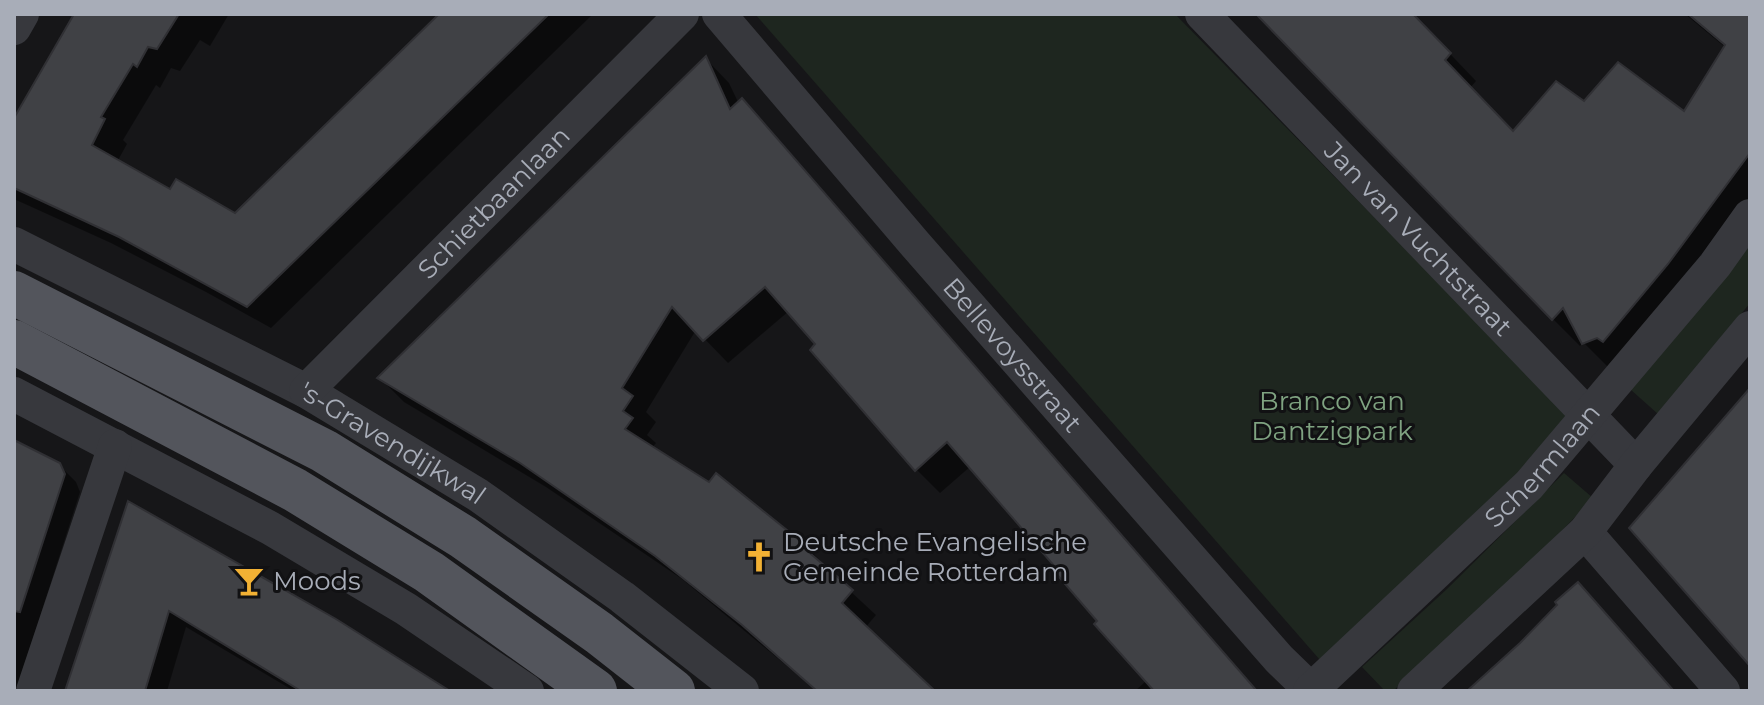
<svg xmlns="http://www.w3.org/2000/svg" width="1764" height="705" viewBox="0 0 1764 705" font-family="Montserrat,sans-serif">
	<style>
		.green { fill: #1e261f }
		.shadow { fill: #0007 }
		.building { fill: #404145; stroke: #303034; stroke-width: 2 }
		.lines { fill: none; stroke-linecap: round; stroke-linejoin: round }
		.minor { stroke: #37383d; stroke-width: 34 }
		.primary { stroke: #53555c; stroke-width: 44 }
		.labels { text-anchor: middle; stroke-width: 6; stroke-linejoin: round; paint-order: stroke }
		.street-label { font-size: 26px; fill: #a8adb8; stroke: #111113 }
		.park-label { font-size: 26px; fill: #7fa381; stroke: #111113 }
		.poi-label { font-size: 26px; fill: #a8adb8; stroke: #111113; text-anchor: start }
	</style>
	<rect width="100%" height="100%" fill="#161618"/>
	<g class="green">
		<path d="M755 14H1175L1574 421 1320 660Z"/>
		<path d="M1750 236V303L1676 394 1658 414 1630 389Z"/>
		<path d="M1564 473 1593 498C1530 566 1461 628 1393 691H1385L1362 667 1447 589Z"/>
	</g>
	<g class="shadow">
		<path d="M76 14H229L210 46 200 40 180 71 171 68 160 88 156 85 123 140 127 144 117 162 170 192 235 216 442 14H593L271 328 206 292 111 243 14 199V123Z"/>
		<path d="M1260 14H1412L1476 81 1470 88 1514 133 1584 104 1684 114 1726 48 1685 14H1750V215L1611 370 1583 342 1580 346 1553 319Z"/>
		<path d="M706 59 729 83 739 104 742 101 766 125 1258 691H1135L1146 681 1059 568 971 466 940 493 916 469 789 311 728 363 696 330 646 412 656 422 647 435 656 443 652 448 812 552 835 577 876 615 865 628 932 691H817L682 579 546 487 404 402 380 378Z"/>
		<path d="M14 442 59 465 76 482 80 492 16 691H14Z"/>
		<path d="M129 504 447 691H294L186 627 167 691H67Z"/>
	</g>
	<g class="building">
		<path d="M74 14H179L157 49 148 47 137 67 133 64 101 117 105 119 92 145 170 189 176 179 235 213 439 14H549L247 307 119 237 14 188V118Z"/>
		<path d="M1256 14H1413L1451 53 1445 60 1513 131 1556 81 1584 101 1618 62 1684 111 1725 45 1688 14H1750V153L1668 264 1603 342 1597 338 1582 344 1563 308 1552 320Z"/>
		<path d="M706 56 730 109 742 98 1257 691H1154L1094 624 1097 621 1053 570 1056 568 947 442 915 471 810 350 815 344 765 287 703 341 672 307 622 388 633 396 623 411 633 418 625 429 709 482 716 473 813 551 811 554 853 590 842 603 935 691H817L742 625 655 556 520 463 377 378Z"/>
		<path d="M1750 388V666L1629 528Z"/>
		<path d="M14 440 60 463 65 474 20 612 14 611Z"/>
		<path d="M128 501 336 619 450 691H301L169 611 145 691H65Z"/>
		<path d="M1578 582 1674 691H1467L1520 643 1557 605 1555 602Z"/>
	</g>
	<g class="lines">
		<g class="minor">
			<path id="s1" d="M719 14 915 244 1279 659 1312 691"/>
			<path id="s2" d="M1202 14 1636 465"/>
			<path d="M14 28 22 14"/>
			<path id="s3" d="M14 244 306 391 478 495 622 597 742 691"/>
			<path id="s4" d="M306 391 682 14"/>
			<path d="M14 394 270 528 406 609 527 691"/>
			<path d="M1585 532 1723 691"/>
			<path d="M33 691 115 446"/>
			<path id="s5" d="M1310 691 1529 485 1715 265 1750 216"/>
			<path d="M1414 691 1585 532 1636 465 1750 328"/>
		</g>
		<g class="primary">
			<path d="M14 293 324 451 463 537 599 633 673 691"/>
			<path d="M14 342 295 490 429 572 595 691"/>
		</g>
	</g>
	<defs>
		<g id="church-bare" transform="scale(2.4)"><path d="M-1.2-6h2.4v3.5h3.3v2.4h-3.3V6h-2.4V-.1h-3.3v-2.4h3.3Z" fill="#f2b134" stroke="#111113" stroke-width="2.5" paint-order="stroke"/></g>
		<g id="bar-bare" transform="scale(2.4)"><path d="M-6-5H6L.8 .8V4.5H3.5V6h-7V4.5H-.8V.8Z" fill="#f2b134" stroke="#111113" stroke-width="2.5" paint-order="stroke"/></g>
	</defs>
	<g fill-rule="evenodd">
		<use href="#church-bare" x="759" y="557"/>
		<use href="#bar-bare" x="249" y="581"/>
	</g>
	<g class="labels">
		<g class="street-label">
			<text dy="9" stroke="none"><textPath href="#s4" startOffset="266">Schietbaanlaan</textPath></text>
			<text dy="9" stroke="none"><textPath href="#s2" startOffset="312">Jan van Vuchtstraat</textPath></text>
			<text dy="9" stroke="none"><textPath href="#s1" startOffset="450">Bellevoysstraat</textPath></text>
			<text dy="9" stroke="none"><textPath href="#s3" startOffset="428">'s-Gravendijkwal</textPath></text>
			<text dy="9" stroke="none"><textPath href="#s5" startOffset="324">Schermlaan</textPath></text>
		</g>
		<g class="park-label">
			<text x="1332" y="410">Branco van<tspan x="1332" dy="30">Dantzigpark</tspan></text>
		</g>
		<g class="poi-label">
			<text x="783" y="551">Deutsche Evangelische<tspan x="783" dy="30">Gemeinde Rotterdam</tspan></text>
			<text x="273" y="590">Moods</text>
		</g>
	</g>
	<rect width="1764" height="705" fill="none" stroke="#a8adb8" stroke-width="32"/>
</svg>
